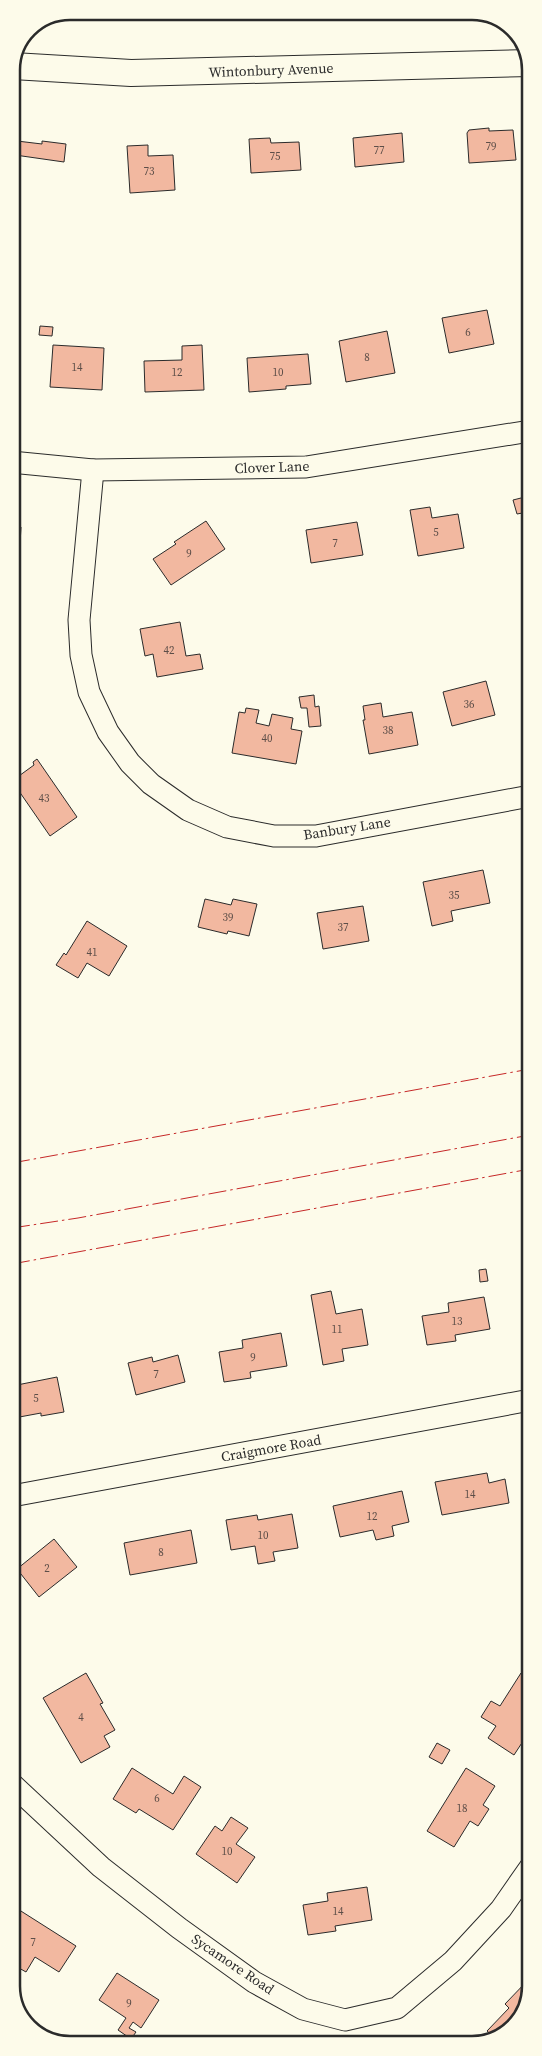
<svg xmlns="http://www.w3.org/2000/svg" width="542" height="2056" viewBox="0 0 542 2056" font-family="'Source Serif 4',serif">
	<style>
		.building { fill: #f2b8a0; stroke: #2b2b2b }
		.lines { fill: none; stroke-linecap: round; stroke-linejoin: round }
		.minor-casing { stroke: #2b2b2b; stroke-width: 23 }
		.tertiary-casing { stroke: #2b2b2b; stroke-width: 28 }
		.minor { stroke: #fdfbea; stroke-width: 21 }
		.tertiary { stroke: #fdfbea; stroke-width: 26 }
		.power { stroke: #c62828; stroke-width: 1; stroke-dasharray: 18 4 2.5 4; stroke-linecap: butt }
		.labels { text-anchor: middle; stroke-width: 4; stroke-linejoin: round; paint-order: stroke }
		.number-label { font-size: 11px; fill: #5d4e48 }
		.street-label { font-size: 14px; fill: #2b2b2b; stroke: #fdfbea }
		.rim { fill: none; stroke: #2b2b2b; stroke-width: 2.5 }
	</style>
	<rect width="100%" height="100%" fill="#fdfbea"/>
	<g class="building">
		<path d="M489 128V131L513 130 516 160 469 163 467 133 469 130Z"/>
		<path d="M402 133 404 162 355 167 353 138Z"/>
		<path d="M270 138 271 143 299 142 301 170 251 173 249 139Z"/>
		<path d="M17 141 42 144V141L66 144 64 162 15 155Z"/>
		<path d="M148 145V156L173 155 175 190 130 193 127 146Z"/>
		<path d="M487 310 494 344 449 353 442 318Z"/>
		<path d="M40 326 53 327 52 336 39 335Z"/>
		<path d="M387 331 395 373 346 382 339 341Z"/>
		<path d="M53 345 104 348 102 390 50 387Z"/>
		<path d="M202 345 204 390 145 392 144 361 182 360V346Z"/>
		<path d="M308 354 311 384 286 386V389L249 392 247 358Z"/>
		<path d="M530 489V519L528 512 517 514 513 500 525 497 524 490Z"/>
		<path d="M430 507 432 518 458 514 464 548 418 556 410 510Z"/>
		<path d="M206 521 225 549 171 585 153 559 176 544 174 542Z"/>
		<path d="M357 522 363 555 311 563 306 530Z"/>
		<path d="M12 527H21L17 595H12Z"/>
		<path d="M180 622 186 656 200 654 203 669 157 677 153 654 145 656 140 629Z"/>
		<path d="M486 681 495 715 452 726 443 692Z"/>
		<path d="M314 695 315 707 319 706 321 726 309 727 307 708H301L299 697Z"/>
		<path d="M381 703 383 717 412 712 418 745 369 754 363 720H365L363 706Z"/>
		<path d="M246 708 259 710 256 723 269 726 272 714 293 718 291 729 302 731 296 764 232 753 239 712 245 713Z"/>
		<path d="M37 759 77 817 50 836 12 781 34 765 33 762Z"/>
		<path d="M483 870 490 903 451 911 453 921 432 926 423 882Z"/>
		<path d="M205 899 231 905 233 899 257 904 249 936 228 931 227 934 198 927Z"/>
		<path d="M363 906 369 941 323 949 317 913Z"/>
		<path d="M87 921 127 946 109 976 87 963 78 978 56 965 64 953 66 955Z"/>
		<path d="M486 1269 488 1281 480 1282 479 1270Z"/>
		<path d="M331 1291 336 1314 362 1309 368 1345 342 1349 344 1361 323 1365 311 1295Z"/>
		<path d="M484 1297 490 1329 455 1335 456 1341 427 1345 422 1316 449 1312 448 1303Z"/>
		<path d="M281 1333 287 1366 250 1372 251 1378 224 1382 219 1352 243 1348 242 1340Z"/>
		<path d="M178 1355 185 1382 136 1395 128 1363 152 1357 153 1362Z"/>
		<path d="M57 1377 64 1412 41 1416V1413L14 1418 12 1386Z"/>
		<path d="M487 1473 489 1483 505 1479 509 1503 442 1515 435 1482Z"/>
		<path d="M402 1491 409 1522 392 1526 394 1536 376 1540 373 1530 340 1537 333 1506Z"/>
		<path d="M292 1514 298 1548 273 1552 275 1561 258 1564 255 1546 231 1550 226 1520 257 1515 258 1520Z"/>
		<path d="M191 1530 197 1563 130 1575 124 1543Z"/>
		<path d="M54 1539 77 1567 39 1597 17 1569Z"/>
		<path d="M86 1673 103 1703 100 1704 115 1730 104 1736 110 1747 81 1763 43 1698Z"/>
		<path d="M521 1673 531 1679V1718L524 1728 529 1732 514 1755 488 1738 496 1726 481 1717 491 1701 500 1706Z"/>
		<path d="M437 1743 450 1750 442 1764 429 1757Z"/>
		<path d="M132 1768 173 1794 184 1776 201 1787 173 1830 139 1809 136 1813 113 1799Z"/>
		<path d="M466 1768 495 1786 483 1805 489 1809 478 1826 470 1821 454 1847 427 1831Z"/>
		<path d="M231 1817 248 1828 236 1844 255 1857 237 1883 196 1854 215 1826 222 1831Z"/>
		<path d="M367 1887 372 1920 335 1926 336 1931 308 1935 303 1905 328 1901 327 1893Z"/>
		<path d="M13 1906 76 1946 59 1972 35 1957 26 1972 12 1964Z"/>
		<path d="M117 1973 159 2000 141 2028 133 2022 129 2028 136 2032 131 2039 118 2030 126 2018 99 2000Z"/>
		<path d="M529 1979 531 1986 518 2022 494 2037 487 2031 509 2008 505 2004Z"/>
	</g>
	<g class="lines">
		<g class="minor-casing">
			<g id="minor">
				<path d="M11 462 93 470 306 467 530 431"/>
				<path d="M93 470 79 620 81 655 89 692 108 732 130 763 151 784 188 810 227 827 274 836H316L530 796"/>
				<path d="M12 1496 530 1400"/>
				<path d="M12 1784 101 1867 179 1928 254 1982 303 2009 345 2020 397 2008 453 1961 501 1909 531 1866"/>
			</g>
		</g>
		<g class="tertiary-casing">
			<path id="tertiary" d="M13 66 131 73 530 63"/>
		</g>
		<use href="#minor" class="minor"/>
		<use href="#tertiary" class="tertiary"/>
		<g class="power">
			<path d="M12 1163 530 1069"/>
			<path d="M12 1228 78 1218 530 1135"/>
			<path d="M12 1264 530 1169"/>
		</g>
	</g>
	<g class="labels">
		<g class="number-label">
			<text x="491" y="150">79</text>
			<text x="379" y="154">77</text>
			<text x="275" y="160">75</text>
			<text x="149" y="175">73</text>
			<text x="468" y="336">6</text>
			<text x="367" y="361">8</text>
			<text x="77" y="371">14</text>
			<text x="177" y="376">12</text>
			<text x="278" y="376">10</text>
			<text x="436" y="536">5</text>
			<text x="335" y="547">7</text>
			<text x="189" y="557">9</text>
			<text x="169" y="654">42</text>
			<text x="469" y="708">36</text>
			<text x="388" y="734">38</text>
			<text x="267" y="742">40</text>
			<text x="44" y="802">43</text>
			<text x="454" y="899">35</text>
			<text x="228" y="921">39</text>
			<text x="343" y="931">37</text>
			<text x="92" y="956">41</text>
			<text x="457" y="1325">13</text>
			<text x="337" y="1333">11</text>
			<text x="253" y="1361">9</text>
			<text x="156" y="1378">7</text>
			<text x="36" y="1402">5</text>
			<text x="470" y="1498">14</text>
			<text x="372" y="1520">12</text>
			<text x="263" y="1539">10</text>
			<text x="161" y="1556">8</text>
			<text x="47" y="1572">2</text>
			<text x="81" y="1721">4</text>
			<text x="157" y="1802">6</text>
			<text x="462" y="1812">18</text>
			<text x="227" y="1855">10</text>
			<text x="338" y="1915">14</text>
			<text x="33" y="1946">7</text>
			<text x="129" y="2007">9</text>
		</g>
		<g class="street-label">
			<text transform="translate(271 70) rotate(-2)" y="5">Wintonbury Avenue</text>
			<text transform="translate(272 467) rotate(-2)" y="5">Clover Lane</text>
			<text transform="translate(347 828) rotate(-9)" y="5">Banbury Lane</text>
			<text transform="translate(271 1448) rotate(-10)" y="5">Craigmore Road</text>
			<text transform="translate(233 1964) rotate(34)" y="5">Sycamore Road</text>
		</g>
	</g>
	<path d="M0 0H542V2056H0ZM70 20H472A50 50 0 0 1 522 70V1986A50 50 0 0 1 472 2036H70A50 50 0 0 1 20 1986V70A50 50 0 0 1 70 20Z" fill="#fdfbea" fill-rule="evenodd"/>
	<path class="rim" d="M70 20H472A50 50 0 0 1 522 70V1986A50 50 0 0 1 472 2036H70A50 50 0 0 1 20 1986V70A50 50 0 0 1 70 20Z"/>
</svg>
